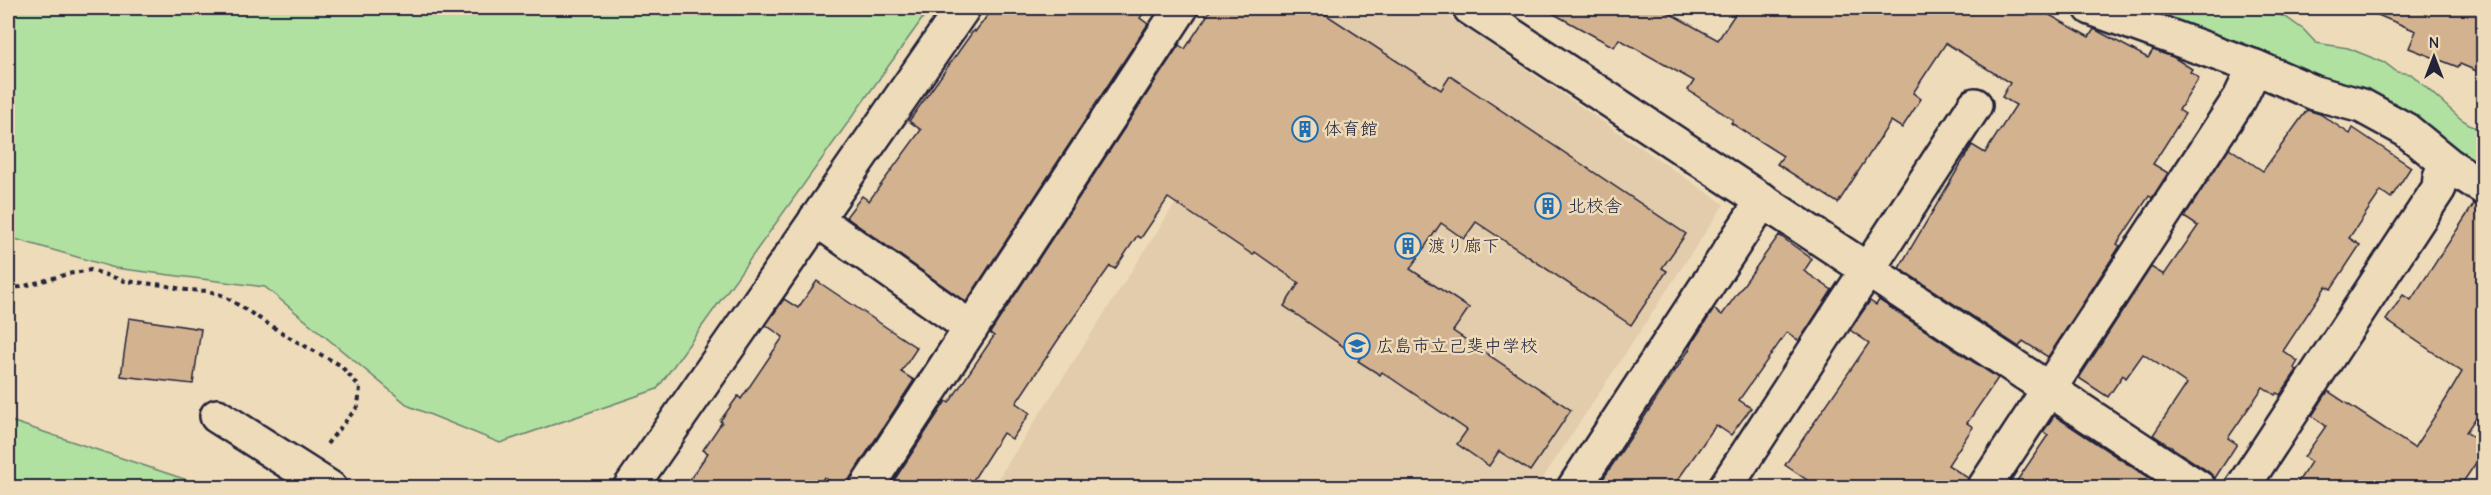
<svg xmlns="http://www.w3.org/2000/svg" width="2491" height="495" viewBox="0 0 2491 495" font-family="'Comic Neue','Klee One',sans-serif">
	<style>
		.built { fill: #e2ccab }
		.green { fill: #b0e1a1; stroke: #69826e; stroke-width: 1.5 }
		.building { fill: #d3b290; stroke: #22223b; stroke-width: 1.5 }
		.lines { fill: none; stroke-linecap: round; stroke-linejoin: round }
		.minor-casing { stroke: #22223b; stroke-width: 38 }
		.path { stroke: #22223b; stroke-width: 4; stroke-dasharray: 4.5 4.5; stroke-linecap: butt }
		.minor { stroke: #eedbb9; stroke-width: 33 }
		.labels { text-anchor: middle; stroke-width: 5; stroke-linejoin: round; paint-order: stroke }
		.poi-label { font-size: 18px; fill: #22223b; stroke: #eedbb9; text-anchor: start }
	</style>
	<rect width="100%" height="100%" fill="#eedbb9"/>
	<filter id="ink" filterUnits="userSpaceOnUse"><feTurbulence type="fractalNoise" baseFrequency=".0167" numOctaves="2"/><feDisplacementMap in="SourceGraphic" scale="12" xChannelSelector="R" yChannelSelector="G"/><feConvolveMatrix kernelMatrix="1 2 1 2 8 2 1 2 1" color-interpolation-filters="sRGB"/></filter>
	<g filter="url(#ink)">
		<path class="built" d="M1301 8H1436L1724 204 1537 487 992 488Z"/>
		<g class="green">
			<path d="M8 8H930L657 389 500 443 409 406 265 287 115 268 8 237Z"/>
			<path d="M2160 8H2262L2287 18 2304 30 2316 43 2348 48 2385 63 2397 72 2411 74 2461 119 2477 129 2483 130V178L2155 15Z"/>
			<path d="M8 420 208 487H8Z"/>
		</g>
		<g class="building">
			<path d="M993 8H1147L1140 18 1148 24 966 302 846 217 862 196 869 201 921 130 909 121 974 30 975 32Z"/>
			<path d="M1212 8H1299L1311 15 1316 8 1441 90 1450 76 1686 234 1662 268 1667 271 1631 325 1476 222 1464 239 1441 223 1410 269 1469 308 1453 331 1571 410 1530 471 1499 451 1489 466 1457 444 1467 430 1382 372 1380 375 1358 361 1360 358 1284 306 1299 283 1255 252 1253 255 1168 198 1141 238 1137 236 1115 269 1110 266 1064 331 1016 403 1030 413 1012 439 1003 433 968 488H889L946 401 949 403 994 336 990 333 1179 45 1185 49Z"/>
			<path d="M1543 8H1660L1718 40 1739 8H2037L2089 37 2094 29 2148 58 2153 50 2173 57 2192 69 2190 72 2199 78 2179 110 2185 114 2153 164 2168 173 2152 198 2149 196 2117 244 2120 246 2048 357 2023 341 2019 347 1899 268 1972 145 1985 153 2016 105 2002 97 2010 83 1946 43 1913 93 1921 99 1902 128 1891 121 1838 203 1777 164 1783 156 1731 123 1733 120 1688 90 1694 81 1619 39 1614 47Z"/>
			<path d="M2361 8H2484V74L2460 64 2458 67 2409 48 2416 31Z"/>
			<path d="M2307 110 2320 114 2350 134 2353 128 2411 167 2391 198 2381 191 2349 238 2360 245 2331 289 2326 286 2283 351 2298 361 2294 368 2297 370 2280 395 2277 393 2275 395 2263 387 2228 438 2237 444 2215 478 2209 472 2153 435 2187 384 2143 354 2126 378 2123 375 2108 397 2079 378 2151 267 2164 275 2198 226 2184 217 2229 148 2263 171Z"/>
			<path d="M2474 204 2484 207V406L2466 432 2484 444V451L2459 488H2294L2311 462 2304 457 2326 426 2312 416 2328 391 2414 448 2446 399 2462 372 2386 320 2403 295 2411 300Z"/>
			<path d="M1779 235 1812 259 1804 271 1832 290 1799 341 1787 332 1739 400 1751 408 1731 435 1716 425 1672 488H1597L1691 347 1690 346 1714 309 1722 315Z"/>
			<path d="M817 281 917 348 901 372 914 380 850 478 847 488H840L824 477 817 488H684L708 453 703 450 722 422 720 421 738 396 741 399 783 337 766 325 784 299 798 308Z"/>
			<path d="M1879 300 1998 378 1967 423 1973 427 1948 465 1968 478 1965 488H1819L1785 465 1869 343 1850 330 1870 301 1876 305Z"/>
			<path d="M129 318 201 329 193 384 121 376Z"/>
			<path d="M2054 416H2055L2164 488H2012L2048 435 2043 432Z"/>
		</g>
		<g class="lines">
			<g class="minor-casing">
				<g id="minor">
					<path d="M1470 8 2199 488"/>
					<path d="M2091 8 2255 67 2315 93 2362 106 2406 130 2449 165 2484 188"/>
					<path d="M816 219 971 328"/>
					<path d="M217 416 330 488"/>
					<path d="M630 488 963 8"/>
					<path d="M866 488 1181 8"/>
					<path d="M1574 488 1763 200"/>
					<path d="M1725 488 1975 105"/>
					<path d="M1984 488 2240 98 2255 67"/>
					<path d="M2242 488 2439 188 2440 177"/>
				</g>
			</g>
			<path class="path" d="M8 288 21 287 68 274 91 270 125 281 163 285 186 290 209 291 224 296 292 339 340 365 360 387 358 406 327 444"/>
			<use href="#minor" class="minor"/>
		</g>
	</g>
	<defs>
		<g id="building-ring" transform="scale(1.35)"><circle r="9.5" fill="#eedbb9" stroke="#1f6fb2" stroke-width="1.5"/><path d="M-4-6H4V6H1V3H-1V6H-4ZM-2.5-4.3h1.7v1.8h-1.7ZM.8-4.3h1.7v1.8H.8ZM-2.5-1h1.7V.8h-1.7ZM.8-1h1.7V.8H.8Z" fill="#1f6fb2"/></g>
		<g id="school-ring" transform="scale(1.35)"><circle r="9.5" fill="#eedbb9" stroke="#1f6fb2" stroke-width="1.5"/><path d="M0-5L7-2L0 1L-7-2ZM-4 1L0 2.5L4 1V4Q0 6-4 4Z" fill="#1f6fb2"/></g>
	</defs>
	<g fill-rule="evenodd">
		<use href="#building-ring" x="1305" y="129"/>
		<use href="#building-ring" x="1548" y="206"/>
		<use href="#building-ring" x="1408" y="246"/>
		<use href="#school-ring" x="1357" y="346"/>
	</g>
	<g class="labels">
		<g class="poi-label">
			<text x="1324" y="135">体育館</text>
			<text x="1568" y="212">北校舎</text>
			<text x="1428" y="252">渡り廊下</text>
			<text x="1376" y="352">広島市立己斐中学校</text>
		</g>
	</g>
	<rect width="2491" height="495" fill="none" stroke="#eedbb9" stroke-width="30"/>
	<rect x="15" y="15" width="2461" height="465" fill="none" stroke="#22223b" stroke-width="2" filter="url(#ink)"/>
	<g transform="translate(2434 57)" stroke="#eedbb9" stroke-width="4.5" paint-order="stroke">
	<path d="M0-4.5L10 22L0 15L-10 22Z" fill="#22223b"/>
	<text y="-9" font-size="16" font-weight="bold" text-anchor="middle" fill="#22223b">N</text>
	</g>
</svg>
